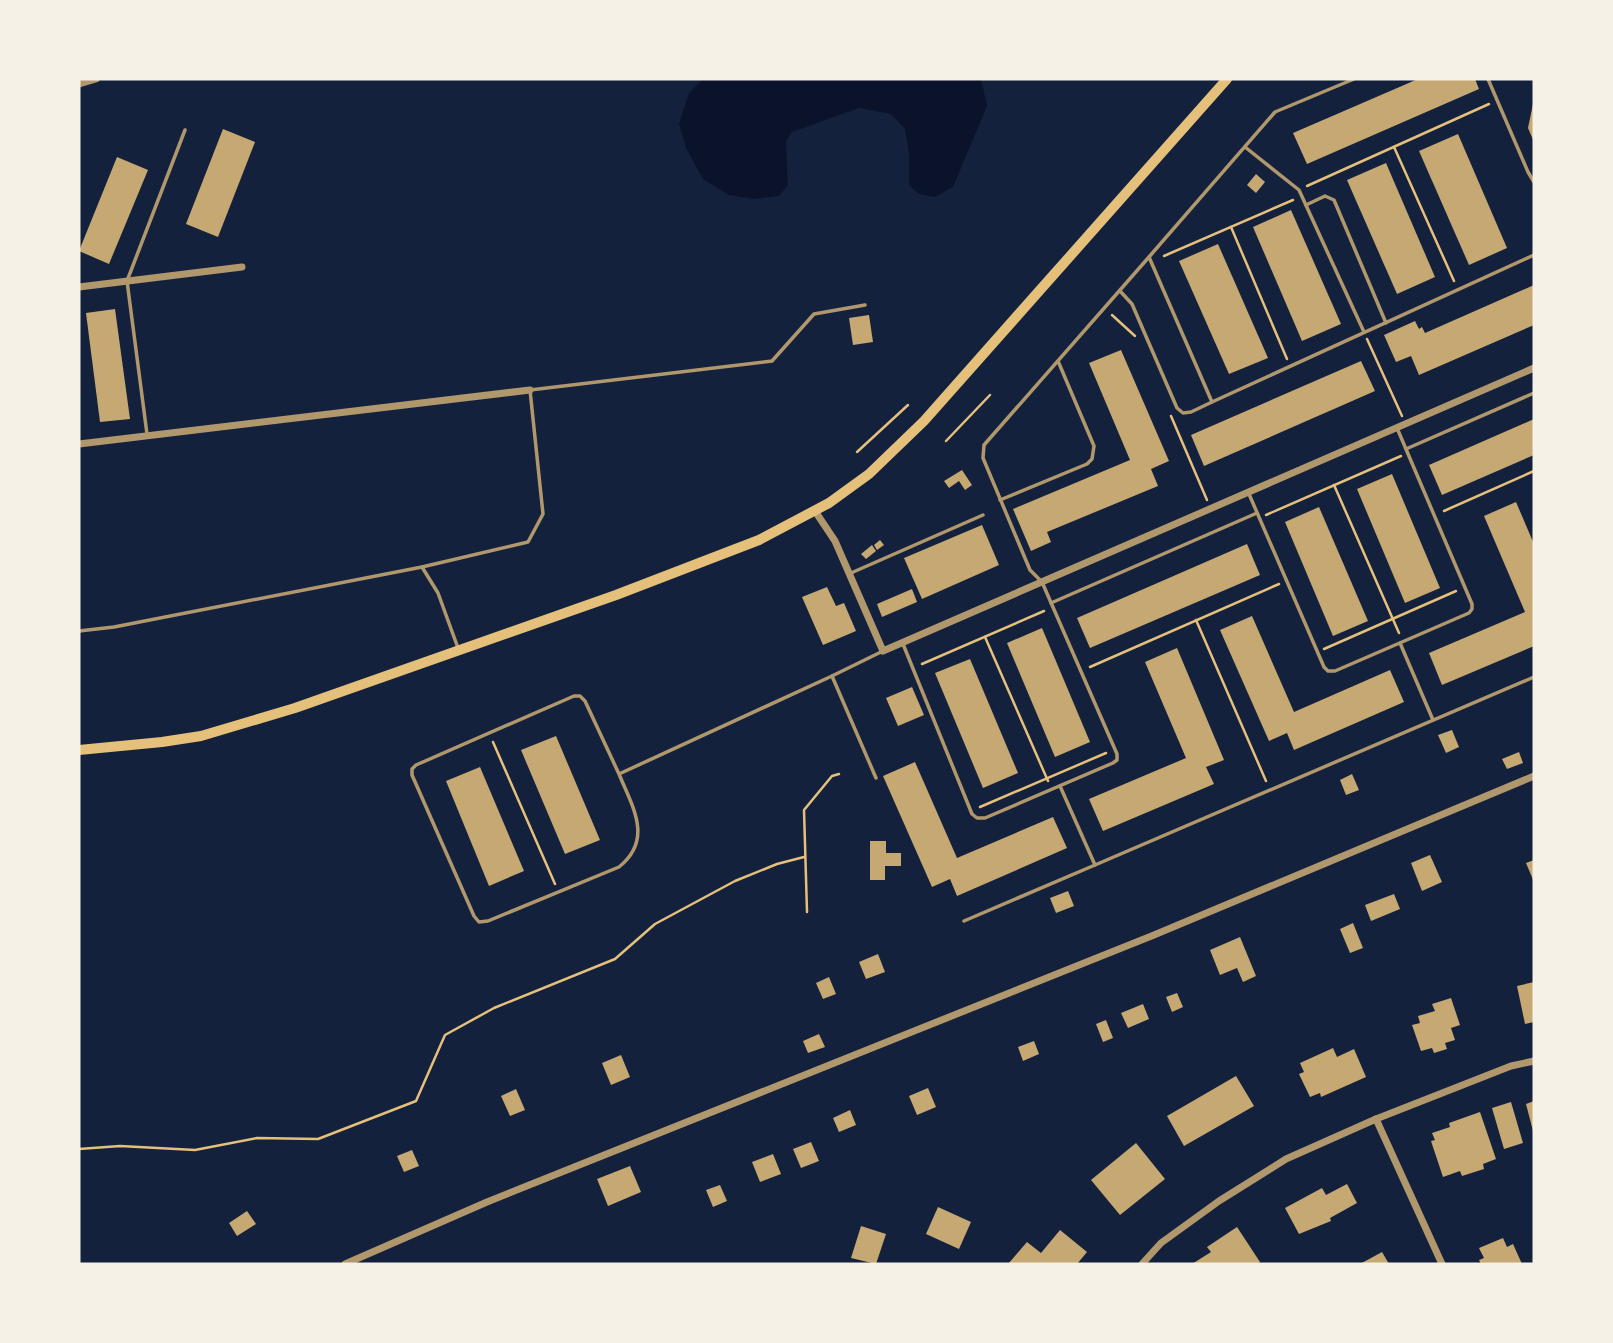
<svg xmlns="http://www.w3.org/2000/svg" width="1613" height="1343" viewBox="0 0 1613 1343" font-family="Bitter,serif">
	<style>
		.water { fill: #0b132b }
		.building { fill: #c6a872 }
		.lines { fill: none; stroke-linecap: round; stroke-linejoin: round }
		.path { stroke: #e5c07b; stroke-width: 2.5 }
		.service { stroke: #b1986c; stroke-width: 3.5 }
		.minor { stroke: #b1986c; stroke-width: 7 }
		.secondary { stroke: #e5c07b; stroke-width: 10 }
	</style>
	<rect width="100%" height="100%" fill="#14213d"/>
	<path class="water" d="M703 79H981L987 106 953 187 935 197 919 194 909 185V153L905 129 891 114 859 108 792 132 786 141 788 185 779 196 754 199 729 195 703 179 686 148 679 124 689 93Z"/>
	<g class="building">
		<path d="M1418 79H1475L1479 89 1307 164 1293 133Z"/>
		<path d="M1533 104H1534V142L1528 128Z"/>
		<path d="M223 129 255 142 218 237 186 224Z"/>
		<path d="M1458 134 1507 248 1469 265 1419 151Z"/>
		<path d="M117 157 148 170 109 264 79 251Z"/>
		<path d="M1386 163 1435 277 1397 294 1347 180Z"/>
		<path d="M1256 174 1265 182 1256 193 1247 185Z"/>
		<path d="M1291 210 1341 324 1302 341 1253 227Z"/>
		<path d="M1218 244 1268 358 1229 374 1179 261Z"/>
		<path d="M1534 285V325L1419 375 1411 356 1396 362 1384 335 1415 321 1419 329 1422 327 1425 333Z"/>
		<path d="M115 309 130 419 100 422 86 313Z"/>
		<path d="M869 315 873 342 853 345 849 318Z"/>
		<path d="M1121 350 1169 461 1151 469 1158 486 1047 532 1051 542 1031 551 1013 509 1130 460 1089 363Z"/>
		<path d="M1361 361 1375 391 1204 466 1191 435Z"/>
		<path d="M1534 419V455L1442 495 1429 465Z"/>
		<path d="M962 470 972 485 965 490 959 481 949 488 944 481Z"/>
		<path d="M1392 474 1440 588 1405 603 1357 489Z"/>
		<path d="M1516 502 1534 544V646L1442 685 1429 653 1525 612 1484 516Z"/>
		<path d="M1319 507 1368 621 1333 636 1285 522Z"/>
		<path d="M982 525 999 565 922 599 904 558Z"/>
		<path d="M880 540 884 545 877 550 874 545Z"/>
		<path d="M1247 544 1260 575 1090 648 1077 618Z"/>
		<path d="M872 545 876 551 866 559 861 554Z"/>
		<path d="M827 587 836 606 844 603 856 631 823 645 802 597Z"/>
		<path d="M912 589 917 602 882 617 877 604Z"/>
		<path d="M1252 616 1294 712 1390 670 1404 702 1294 750 1287 733 1269 741 1220 630Z"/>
		<path d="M1042 628 1090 742 1055 757 1007 643Z"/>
		<path d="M1177 648 1224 760 1206 767 1214 784 1103 831 1089 799 1186 758 1145 662Z"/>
		<path d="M970 659 1018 773 983 788 935 673Z"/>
		<path d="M912 687 924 715 898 726 886 698Z"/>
		<path d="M1452 730 1459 747 1446 753 1438 735Z"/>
		<path d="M556 736 600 840 565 854 521 750Z"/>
		<path d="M1519 752 1523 763 1507 769 1502 759Z"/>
		<path d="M915 762 957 858 1053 817 1067 848 957 896 950 879 932 887 883 776Z"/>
		<path d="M480 767 524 871 489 886 446 781Z"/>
		<path d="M1352 774 1359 790 1346 795 1340 780Z"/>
		<path d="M870 841H886V853H901V866H885V880H870Z"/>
		<path d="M1430 855 1442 882 1422 891 1411 863Z"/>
		<path d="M1534 860V882L1526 863Z"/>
		<path d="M1068 891 1074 906 1056 913 1050 898Z"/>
		<path d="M1394 894 1400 909 1371 921 1365 905Z"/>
		<path d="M1353 923 1363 948 1350 953 1340 929Z"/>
		<path d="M1240 937 1256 976 1243 982 1237 968 1220 975 1210 950Z"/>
		<path d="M878 954 885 972 866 979 859 962Z"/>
		<path d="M829 977 836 994 823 999 816 983Z"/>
		<path d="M1534 982V1022L1525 1024 1517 986Z"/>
		<path d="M1177 993 1183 1007 1172 1012 1166 997Z"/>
		<path d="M1451 998 1460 1025 1451 1028 1455 1040 1445 1043 1447 1049 1434 1053 1432 1048 1421 1051 1412 1025 1420 1023 1418 1016 1435 1011 1432 1004Z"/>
		<path d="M1143 1004 1149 1019 1128 1028 1121 1013Z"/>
		<path d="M1106 1020 1113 1038 1103 1042 1096 1024Z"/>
		<path d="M819 1034 825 1047 808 1053 803 1041Z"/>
		<path d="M1034 1041 1039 1054 1023 1061 1018 1047Z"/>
		<path d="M1333 1048 1337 1057 1354 1049 1366 1077 1321 1097 1320 1093 1310 1097 1299 1074 1304 1072 1300 1063Z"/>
		<path d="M621 1055 630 1077 611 1085 602 1063Z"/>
		<path d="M1236 1076 1254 1106 1184 1146 1167 1116Z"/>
		<path d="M928 1088 936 1107 917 1115 909 1096Z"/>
		<path d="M516 1089 525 1110 510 1116 501 1096Z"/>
		<path d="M1534 1101V1131H1533L1526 1104Z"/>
		<path d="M1511 1102 1523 1143 1504 1149 1492 1108Z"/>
		<path d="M850 1110 856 1125 839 1132 833 1118Z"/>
		<path d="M1480 1112 1496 1159 1483 1164 1484 1169 1462 1176 1460 1171 1443 1177 1431 1141 1435 1140 1432 1133 1450 1127 1449 1123Z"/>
		<path d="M811 1142 819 1161 801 1168 793 1149Z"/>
		<path d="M1136 1143 1165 1179 1120 1215 1091 1180Z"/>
		<path d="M412 1150 419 1166 404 1172 397 1156Z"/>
		<path d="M773 1154 781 1174 760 1182 752 1162Z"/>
		<path d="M630 1166 641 1192 608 1206 597 1179Z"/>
		<path d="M1347 1184 1357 1203 1330 1218 1331 1221 1299 1234 1285 1208 1322 1188 1326 1195Z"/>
		<path d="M720 1185 727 1201 713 1207 706 1190Z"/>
		<path d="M938 1207 971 1222 959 1249 926 1234Z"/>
		<path d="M247 1211 256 1224 237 1236 229 1223Z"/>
		<path d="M861 1226 886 1234 876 1264 851 1258Z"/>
		<path d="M1237 1227 1260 1262 1258 1264H1192L1211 1252 1207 1247Z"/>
		<path d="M1060 1230 1087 1252 1077 1264H1008L1027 1242 1041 1253Z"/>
		<path d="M1503 1238 1507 1247 1513 1244 1522 1264H1481L1479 1260 1484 1258 1479 1248Z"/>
		<path d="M1382 1252 1389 1264H1360Z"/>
	</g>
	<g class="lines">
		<g class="path">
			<path d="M1394 147 1454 281"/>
			<path d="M1307 186 1489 104"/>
			<path d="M1231 227 1287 359"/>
			<path d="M1164 256 1293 200"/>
			<path d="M1112 315 1135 336"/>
			<path d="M1367 339 1402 416"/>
			<path d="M1171 416 1207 500"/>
			<path d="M946 441 990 395"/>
			<path d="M857 452 908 405"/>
			<path d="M1334 485 1399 633"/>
			<path d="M1444 511 1534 471"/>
			<path d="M1266 515 1401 456"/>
			<path d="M1196 620 1266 781"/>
			<path d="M985 637 1048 781"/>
			<path d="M1324 649 1456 591"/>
			<path d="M922 664 1044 611"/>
			<path d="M1090 667 1279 584"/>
			<path d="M493 742 555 884"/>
			<path d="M980 807 1106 753"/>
			<path d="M807 912 804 810 832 776 839 774"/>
			<path d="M79 1149 120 1146 195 1150 257 1138 318 1139 416 1101 445 1035 494 1008 615 959 655 924 735 881 777 864 804 857"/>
		</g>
		<g class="service">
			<path d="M1354 79 1275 112 1149 257 1212 402 1534 255"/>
			<path d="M1488 79 1528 172 1534 182"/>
			<path d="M1245 147 1299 190 1364 332"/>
			<path d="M1306 205 1325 196 1334 200 1386 323"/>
			<path d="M1120 291 1132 304 1177 408 1183 413 1191 412 1212 402"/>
			<path d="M147 434 127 281 185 130"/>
			<path d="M1406 449 1534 393"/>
			<path d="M1249 494 1324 667 1328 671H1335L1469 613 1472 609V604L1397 428"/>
			<path d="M1000 500 1087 464 1092 459 1094 446 1058 361"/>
			<path d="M422 567 438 593 458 648"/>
			<path d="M851 573 983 515"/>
			<path d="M1051 603 1257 513"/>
			<path d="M79 631 114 627 422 567 528 542 543 514 530 390 772 361 814 314 865 305"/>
			<path d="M1400 643 1433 720"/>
			<path d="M903 644 972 814 977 818H985L1113 763 1117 760V754L1042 582 1030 570 983 458 984 445 1149 257"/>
			<path d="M832 676 876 778"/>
			<path d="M619 774C632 806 654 839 619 867L488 921 479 922 474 916 412 775V769L416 765 574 696H580L585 701 619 774 832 676 883 651"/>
			<path d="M1060 786 1095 865 1534 677"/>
			<path d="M964 921 1095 865"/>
		</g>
		<g class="minor">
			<path d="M79 84 96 79"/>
			<path d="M79 287 242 267"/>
			<path d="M79 444 530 390"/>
			<path d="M815 511 835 541 883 651 1534 368"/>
			<path d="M1376 1119 1442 1264"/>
			<path d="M345 1264 487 1202 1154 935 1534 776"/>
			<path d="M1142 1264 1161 1243 1219 1201 1286 1159 1376 1119 1511 1066 1534 1061"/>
		</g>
		<path class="secondary" d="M79 750 162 742 201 736 295 708 616 595 759 540 829 503 869 474 924 421 1227 79"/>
	</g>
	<rect width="1613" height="1343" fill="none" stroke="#f6f1e7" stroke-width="161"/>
</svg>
